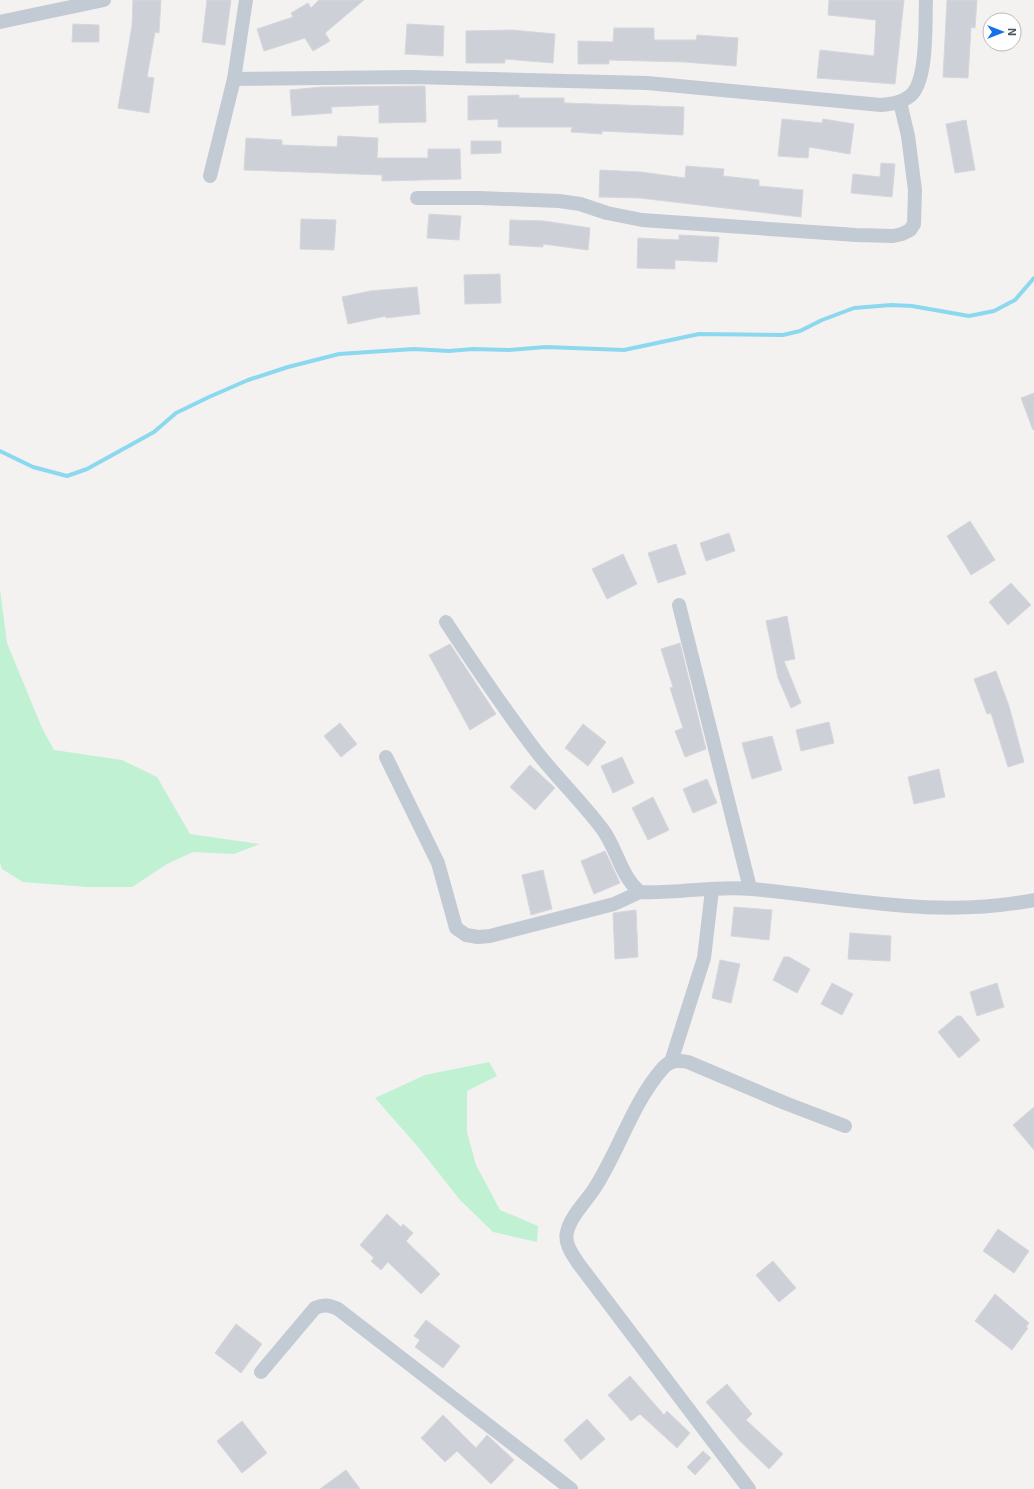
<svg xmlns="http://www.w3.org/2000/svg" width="1034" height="1489" viewBox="0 0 1034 1489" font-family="'Exo 2',sans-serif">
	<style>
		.green { fill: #c0f1d3 }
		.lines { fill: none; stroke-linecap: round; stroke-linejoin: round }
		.stream { stroke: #8cd9ef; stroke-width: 4 }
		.building { fill: #cdd0d6; stroke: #d5d7dd }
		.street { stroke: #c2cbd3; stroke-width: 14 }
	</style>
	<rect width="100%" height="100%" fill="#f4f1f1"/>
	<g class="green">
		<path d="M0 589 7 643 42 728 54 750 122 760 157 777 190 834 260 844 234 854 193 852 167 864 132 887H87L23 882 2 869 0 863Z"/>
		<path d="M489 1062 497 1076 467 1091V1132L476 1165 500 1210 538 1226 537 1242 493 1232 460 1200 419 1148 375 1098 425 1075Z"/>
	</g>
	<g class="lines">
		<path class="stream" d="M0 451 33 467 67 476 87 469 154 432 176 413 209 397 248 380 288 367 339 354 414 349 449 351 473 349 509 350 546 347 624 350 699 334 783 335 800 331 822 320 854 308 891 305 912 306 969 316 994 311 1015 300 1034 278"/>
	</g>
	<g class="building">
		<path d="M133 0H161L159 33 155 32 147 77 154 78 149 113 118 108 132 26Z"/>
		<path d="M207 0H231L225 45 202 42Z"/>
		<path d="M319 0H364L325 33 330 41 313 51 305 38 264 51 257 29 293 17 291 13 308 3 311 8Z"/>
		<path d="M829 0H904L895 84 817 78 820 50 874 56 876 20 828 15Z"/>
		<path d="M947 0H977L975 28 971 27 968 78 943 77Z"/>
		<path d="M73 24 99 25V42H72Z"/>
		<path d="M407 24 444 26 443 56 405 54Z"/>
		<path d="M614 28H654V40H696L697 35 738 38 736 66 684 62 609 60V64H578V41L613 42Z"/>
		<path d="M512 30 555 34 553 63 505 59V63H466V31Z"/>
		<path d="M425 86 426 122 379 123V105L331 107 332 113 292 116 290 90 322 87Z"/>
		<path d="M519 95V98H564V103L684 107 683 135 602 131V134L571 132 572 127H498V119L468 120V96Z"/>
		<path d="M782 119 822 123 823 119 854 124 850 154 809 147 808 158 778 156Z"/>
		<path d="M966 120 975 170 955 173 946 124Z"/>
		<path d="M338 136 378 138 377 158H428V149H460L461 179 382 181V175L244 170 246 138 282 140V145L337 147Z"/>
		<path d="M471 141H501V153L471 154Z"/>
		<path d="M881 163 895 164 892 197 851 193 853 174 880 177Z"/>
		<path d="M686 166 724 169 723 176 759 180V186L803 190 801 217 640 198 599 197 600 170 641 172 685 178Z"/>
		<path d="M429 214 461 216 459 240 427 238Z"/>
		<path d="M301 219 336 220 334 250 300 249Z"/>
		<path d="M510 220 544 221 590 228 588 250 543 244V247L509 245Z"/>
		<path d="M679 235 719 237 717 262 675 260V269L637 268 638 238 679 240Z"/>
		<path d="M500 274 501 303 465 304 464 275Z"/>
		<path d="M417 287 420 314 386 318V316L348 324 342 297 370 291Z"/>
		<path d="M1034 393V429L1033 430 1021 398Z"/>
		<path d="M970 521 995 560 971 575 947 536Z"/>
		<path d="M729 533 735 551 706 561 700 543Z"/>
		<path d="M676 544 686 574 658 583 648 553Z"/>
		<path d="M623 554 637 584 607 599 592 569Z"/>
		<path d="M1011 583 1031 605 1008 625 989 602Z"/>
		<path d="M787 616 795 659 784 661 801 703 791 708 778 678 766 621Z"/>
		<path d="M680 643 706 749 685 757 675 731 683 728 670 688 673 687 661 649Z"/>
		<path d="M450 644 496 714 470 730 429 655Z"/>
		<path d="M996 671 1009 706 1024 762 1008 767 991 713 987 714 974 679Z"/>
		<path d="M829 722 834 743 801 751 796 730Z"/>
		<path d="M340 723 357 744 341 757 324 736Z"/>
		<path d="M583 724 606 742 588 766 565 748Z"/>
		<path d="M772 736 782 770 752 779 742 743Z"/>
		<path d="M622 757 634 783 613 793 601 766Z"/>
		<path d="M530 765 555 788 535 810 510 787Z"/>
		<path d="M939 769 945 797 914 804 908 777Z"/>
		<path d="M707 779 717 803 693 813 683 789Z"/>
		<path d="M653 797 669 830 648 840 632 808Z"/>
		<path d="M605 851 620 883 594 894 581 861Z"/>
		<path d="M543 870 552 909 531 915 522 875Z"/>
		<path d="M734 907 772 910 769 940 731 936Z"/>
		<path d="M636 910 638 957 615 959 613 913Z"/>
		<path d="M850 933 891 936 890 961 848 959Z"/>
		<path d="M784 957H789L810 969 797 993 773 980Z"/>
		<path d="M720 960 740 964 731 1003 712 998Z"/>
		<path d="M832 983 853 994 842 1015 821 1004Z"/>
		<path d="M997 983 1004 1007 977 1016 970 992Z"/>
		<path d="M957 1016H961L980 1040 959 1058 938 1032Z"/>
		<path d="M1034 1107V1150L1013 1125Z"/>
		<path d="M387 1214 401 1227 403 1224 413 1233 406 1241 440 1274 421 1294 388 1262 381 1270 371 1261 374 1258 360 1245Z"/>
		<path d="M998 1229 1029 1251 1014 1273 983 1251Z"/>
		<path d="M773 1261 796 1288 779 1302 756 1275Z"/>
		<path d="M995 1294 1029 1323 1026 1327 1028 1328 1012 1350 975 1321Z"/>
		<path d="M426 1320 460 1346 443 1368 415 1347 420 1340 414 1336Z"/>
		<path d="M236 1324 262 1344 241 1373 215 1353Z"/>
		<path d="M630 1376 664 1415 667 1411 690 1433 677 1448 640 1414 631 1421 608 1395Z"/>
		<path d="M727 1384 752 1414 746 1420 783 1454 769 1469 741 1442 706 1402Z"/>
		<path d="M443 1415 476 1448 487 1435 514 1460 491 1484 457 1451 445 1462 421 1438Z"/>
		<path d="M587 1419 605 1439 581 1460 564 1440Z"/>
		<path d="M242 1421 267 1453 242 1473 217 1441Z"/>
		<path d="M703 1451 711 1458 695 1475 687 1467Z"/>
		<path d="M346 1470 360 1489H320Z"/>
	</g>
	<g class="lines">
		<g class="street">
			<path d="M0 22 104 0"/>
			<path d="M234 79 413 77 647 83 881 105C891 104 901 103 910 96 928 82 925 23 926 0"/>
			<path d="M210 176 234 79 246 0"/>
			<path d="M417 198H480L559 201 580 204 607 213 642 220 856 235 893 236 902 234 910 230 914 224 915 190 908 136 900 102"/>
			<path d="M679 605 750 888"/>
			<path d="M446 622C475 666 504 709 536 751 557 778 582 802 603 830 617 849 621 877 640 892 677 894 715 885 752 889 849 898 936 919 1034 900"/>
			<path d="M386 757 438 863 456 928 466 935 478 937 490 936 614 904 640 892"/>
			<path d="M671 1062 704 958 712 890"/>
			<path d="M261 1372 315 1308C324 1304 329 1305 338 1309L571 1489"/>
			<path d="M749 1489 578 1263C572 1254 564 1243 567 1232 571 1215 587 1201 596 1186 620 1148 633 1102 663 1068 670 1060 678 1060 688 1062L785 1103 845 1126"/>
		</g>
	</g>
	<g transform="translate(1002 32) rotate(90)"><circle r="19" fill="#ffffff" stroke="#b6bbbf"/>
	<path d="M0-3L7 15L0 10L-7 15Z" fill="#1571ea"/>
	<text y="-6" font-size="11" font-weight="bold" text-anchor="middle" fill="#48545f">N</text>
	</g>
</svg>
